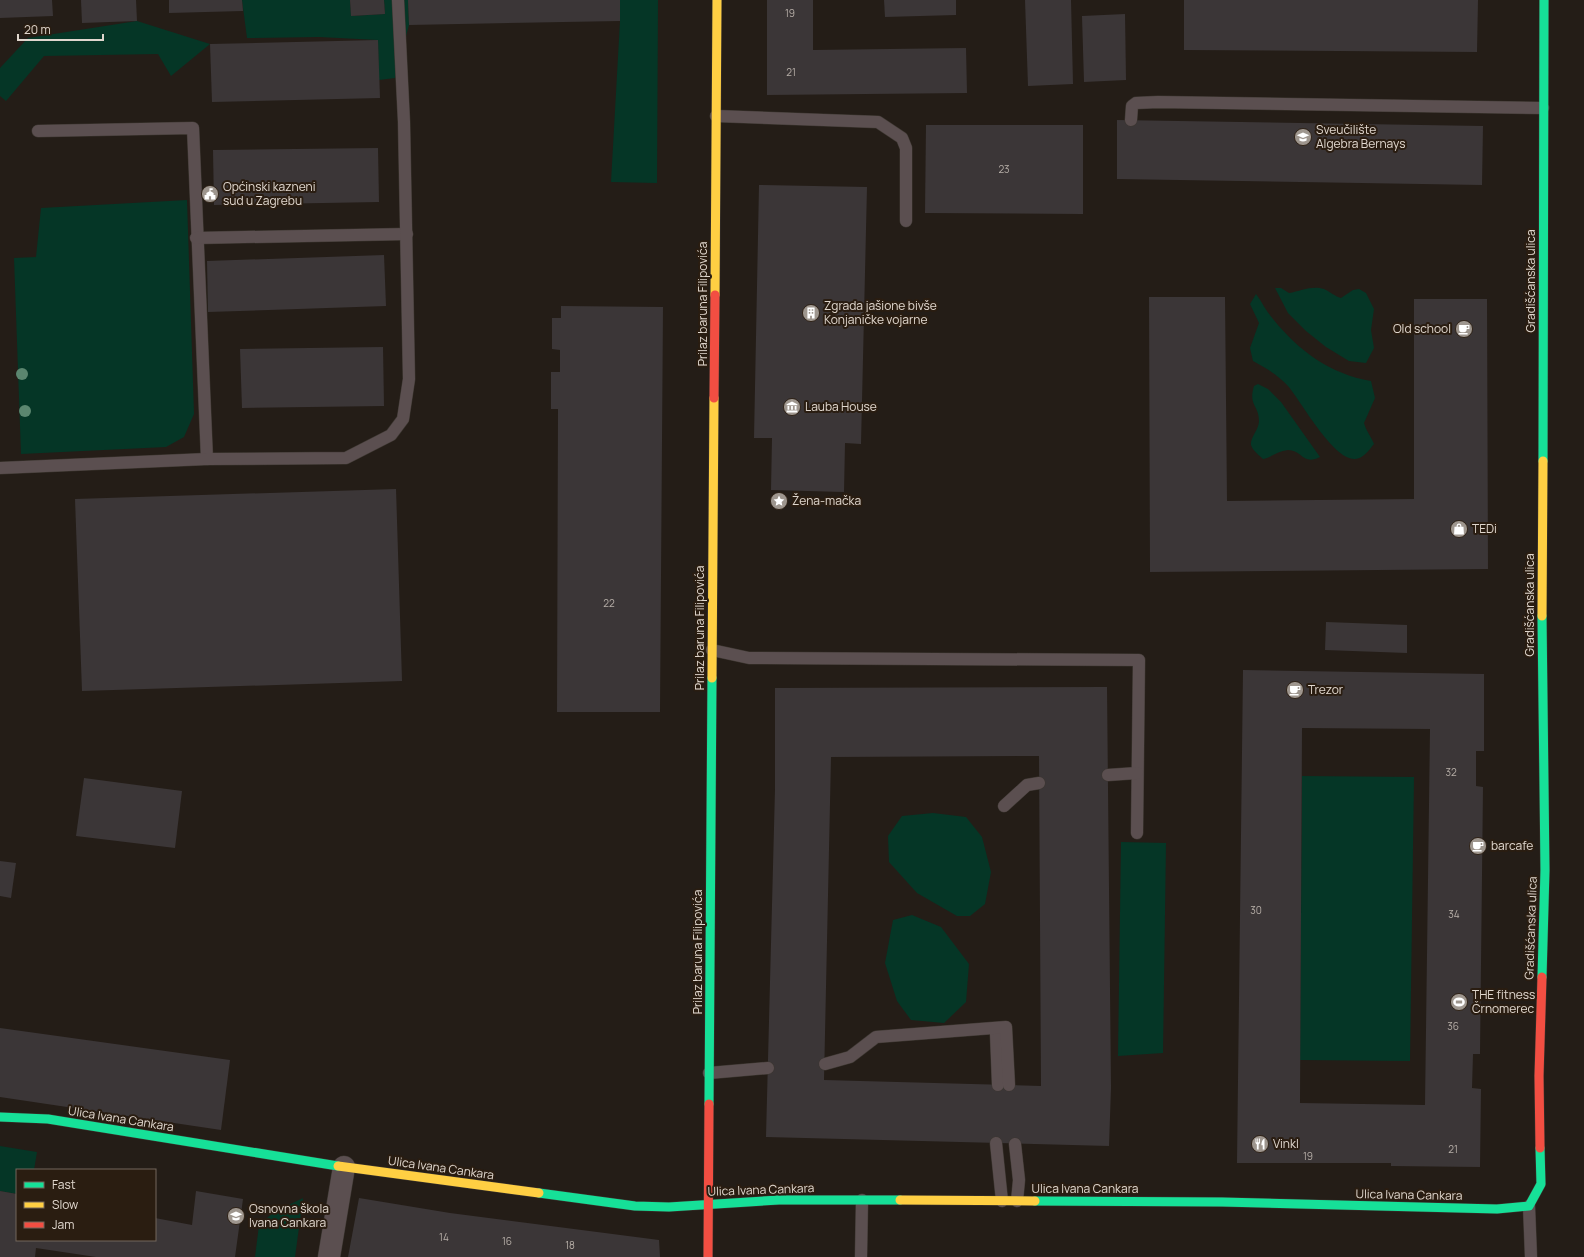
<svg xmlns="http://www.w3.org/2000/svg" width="1584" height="1257" viewBox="0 0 1584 1257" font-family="Manrope,sans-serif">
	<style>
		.green { fill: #053626 }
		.building { fill: #3b3637; fill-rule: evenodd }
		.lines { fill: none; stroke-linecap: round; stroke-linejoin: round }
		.lane-casing { stroke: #3d3731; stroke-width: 13 }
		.street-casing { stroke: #3d3731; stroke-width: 23 }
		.fast-casing { stroke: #3d3731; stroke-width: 10 }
		.slow-casing { stroke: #3d3731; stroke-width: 10 }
		.jam-casing { stroke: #3d3731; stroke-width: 10 }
		.lane { stroke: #5b4f50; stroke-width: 12 }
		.street { stroke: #5b4f50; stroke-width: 22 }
		.fast { stroke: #16e098; stroke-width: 9 }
		.slow { stroke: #ffcf43; stroke-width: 9 }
		.jam { stroke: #f24e42; stroke-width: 9 }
		.tree { fill: #5b866f }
		.labels { text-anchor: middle; stroke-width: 4; stroke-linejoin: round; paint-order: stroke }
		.number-label { font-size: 10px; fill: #b7afa8 }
		.poi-label { font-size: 12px; fill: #e0d7ce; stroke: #2a1d11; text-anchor: start }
		.street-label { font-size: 12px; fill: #e0d7ce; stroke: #2a1d11 }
	</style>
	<rect width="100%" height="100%" fill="#241d17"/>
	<g class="green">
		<path d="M242 0H350L351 16 385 14 384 0H408L409 25 395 78 379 80 378 40 319 37 247 38Z"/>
		<path d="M620 0H658L657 183 611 182 620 21Z"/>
		<path d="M137 21 210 44 171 76 158 54 44 56 6 101 0 96V68L28 38Z"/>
		<path d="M187 200 194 414 184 437 166 447 21 454 14 258 36 257 41 208Z"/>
		<path d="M1275 288H1281L1289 293C1301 291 1312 285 1324 289 1331 292 1334 296 1341 298L1353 290 1359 289 1366 293 1374 309 1371 330 1374 348 1366 363 1349 361 1326 347 1306 331 1288 313Z"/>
		<path d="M1256 294C1262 302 1266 311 1273 319 1299 351 1330 374 1371 381L1375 398 1364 423C1366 431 1371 436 1374 444 1369 450 1363 459 1355 459 1333 460 1301 401 1288 386 1278 375 1266 368 1253 361L1250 348 1259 323 1250 304Z"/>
		<path d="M1258 384 1268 389 1281 402 1320 457C1303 466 1302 450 1288 450 1278 451 1272 457 1263 459 1259 455 1253 451 1251 445 1250 437 1259 430 1259 421 1259 405 1248 406 1254 386Z"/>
		<path d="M1302 776 1414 777 1410 1061 1300 1060Z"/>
		<path d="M933 813 966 817 982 837 991 872 985 904 970 916H957L917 893 889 862 888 836 902 816Z"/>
		<path d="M1121 842 1166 843 1163 1053 1118 1056Z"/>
		<path d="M912 915 941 927 969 964 966 1002 944 1023 911 1020 897 1001 885 963 893 920Z"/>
		<path d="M0 1146 37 1152 34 1170H17V1194L0 1191Z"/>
		<path d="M303 1198 295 1257H255L259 1225 274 1212Z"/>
	</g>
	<g class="building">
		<path d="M0 0H52L53 16 0 18Z"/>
		<path d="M81 0H136L137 21 82 23Z"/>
		<path d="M169 0H242L243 11 169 13Z"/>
		<path d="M350 0H384L385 14 351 16Z"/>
		<path d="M408 0H620V21L409 25Z"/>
		<path d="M767 0H813V50L966 48 967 93 767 95Z"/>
		<path d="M884 0H956V15L885 17Z"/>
		<path d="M1025 0H1071L1073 84 1028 86Z"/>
		<path d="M1184 0H1478L1477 52 1184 50Z"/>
		<path d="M1125 14 1126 80 1084 82 1082 16Z"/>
		<path d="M378 40 380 98 212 102 210 44Z"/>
		<path d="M1117 120 1483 126 1482 185 1117 179Z"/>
		<path d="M926 125H1083V214L925 213Z"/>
		<path d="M378 148 379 202 214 205 213 150Z"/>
		<path d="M759 185 867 187 861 444 845 443 844 492 771 490 772 438H754Z"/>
		<path d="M384 255 386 306 208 312 207 261Z"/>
		<path d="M1149 297H1225L1227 501 1414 499V299H1487L1488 569 1150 572Z"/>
		<path d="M561 306 663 307 660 712H557L558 409H551V372H560V350L552 349V318H561Z"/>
		<path d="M383 347 384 406 242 408 240 349Z"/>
		<path d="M396 489 402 681 82 691 75 499Z"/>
		<path d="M1326 622 1407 625V653L1325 650Z"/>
		<path d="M1243 670 1484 674V751H1476V786L1483 787 1480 1054H1473L1472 1088 1481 1089 1480 1167 1391 1166V1163H1237ZM1302 728 1430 729 1425 1105 1300 1103Z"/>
		<path d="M1107 687 1111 1088 1109 1146 766 1137 775 789V688ZM1039 756 1041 1086 824 1080 831 757Z"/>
		<path d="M84 778 182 791 175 848 76 836Z"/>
		<path d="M0 861 16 863 11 898 0 896Z"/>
		<path d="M0 1028 230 1060 221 1130 0 1097Z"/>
		<path d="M0 1191 17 1194V1240H155V1218L192 1225 196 1191 243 1199 235 1257H96L36 1248 35 1257H0Z"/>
		<path d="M359 1198 450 1213 659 1240 660 1257H348Z"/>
	</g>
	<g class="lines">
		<g class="lane-casing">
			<g id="lane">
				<path d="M716 116 878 122 902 138 906 148V221"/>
				<path d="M1131 120 1132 106 1136 103 1158 102 1543 108"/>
				<path d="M38 131 193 128 207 459"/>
				<path d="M196 238 407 234"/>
				<path d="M0 468 207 459 346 458 391 435 403 419 409 379 404 122 398 0"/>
				<path d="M712 650 749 658 1139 660 1137 833"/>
				<path d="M1108 775 1137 773"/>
				<path d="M1004 806 1027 785 1039 783"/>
				<path d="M996 1034 998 1085"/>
				<path d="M825 1064 850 1057 876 1037 1006 1027 1009 1085"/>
				<path d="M709 1073 768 1068"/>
				<path d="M996 1143 1002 1201"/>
				<path d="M1015 1144 1019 1180 1017 1201"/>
				<path d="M1529 1206 1531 1257"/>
				<path d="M861 1257 862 1200"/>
			</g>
		</g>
		<g class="street-casing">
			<path id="street" d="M329 1257 344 1167"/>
		</g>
		<g class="fast-casing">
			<g id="fast">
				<path d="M1543 461 1544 0"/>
				<path d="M1542 977 1545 870 1542 616"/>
				<path d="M709 1104 712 678"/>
				<path d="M0 1117 48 1119 338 1166"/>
				<path d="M539 1193 635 1206 669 1207 779 1200H900"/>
				<path d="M1035 1201 1222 1202 1497 1209 1529 1206 1541 1184 1540 1148"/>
			</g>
		</g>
		<g class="slow-casing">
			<g id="slow">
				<path d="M715 295 717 0"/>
				<path d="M1542 616 1543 461"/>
				<path d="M712 678 714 398"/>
				<path d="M338 1166 539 1193"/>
				<path d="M900 1200 1035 1201"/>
			</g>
		</g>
		<g class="jam-casing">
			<g id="jam">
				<path d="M714 398 715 295"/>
				<path d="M1540 1148 1539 1076 1542 977"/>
				<path d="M708 1257 709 1104"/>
			</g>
		</g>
		<use href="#lane" class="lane"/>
		<use href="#street" class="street"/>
		<use href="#fast" class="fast"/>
		<use href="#slow" class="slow"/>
		<use href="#jam" class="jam"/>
	</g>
	<g class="tree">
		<circle cx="22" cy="374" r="6"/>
		<circle cx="25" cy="411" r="6"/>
	</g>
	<defs>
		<g id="university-disc" transform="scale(0.9)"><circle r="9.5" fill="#9e968e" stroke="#2a1d11"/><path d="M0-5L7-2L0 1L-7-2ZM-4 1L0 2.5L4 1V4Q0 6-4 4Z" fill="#fff"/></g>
		<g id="civic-disc" transform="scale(0.9)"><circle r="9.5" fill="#9e968e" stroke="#2a1d11"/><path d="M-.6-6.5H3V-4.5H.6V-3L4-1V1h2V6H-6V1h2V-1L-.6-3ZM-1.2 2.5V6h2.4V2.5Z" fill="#fff"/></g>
		<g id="building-disc" transform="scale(0.9)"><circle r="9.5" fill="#9e968e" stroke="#2a1d11"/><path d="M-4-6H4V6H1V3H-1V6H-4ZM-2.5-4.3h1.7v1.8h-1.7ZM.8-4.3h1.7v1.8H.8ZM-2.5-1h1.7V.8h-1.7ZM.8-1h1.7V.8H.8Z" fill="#fff"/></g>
		<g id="cafe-disc" transform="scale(0.9)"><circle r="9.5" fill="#9e968e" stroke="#2a1d11"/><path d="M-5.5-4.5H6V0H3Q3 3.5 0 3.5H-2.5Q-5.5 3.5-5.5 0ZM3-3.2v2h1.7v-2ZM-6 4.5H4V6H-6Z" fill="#fff"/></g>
		<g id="museum-disc" transform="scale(0.9)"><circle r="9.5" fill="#9e968e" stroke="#2a1d11"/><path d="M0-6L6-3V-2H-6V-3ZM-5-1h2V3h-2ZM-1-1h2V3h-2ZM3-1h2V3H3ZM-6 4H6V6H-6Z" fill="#fff"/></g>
		<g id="sight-disc" transform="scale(0.9)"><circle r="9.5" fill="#9e968e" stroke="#2a1d11"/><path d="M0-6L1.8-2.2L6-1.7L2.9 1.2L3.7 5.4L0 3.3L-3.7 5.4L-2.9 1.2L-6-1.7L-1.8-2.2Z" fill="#fff"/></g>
		<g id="shop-disc" transform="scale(0.9)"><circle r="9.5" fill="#9e968e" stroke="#2a1d11"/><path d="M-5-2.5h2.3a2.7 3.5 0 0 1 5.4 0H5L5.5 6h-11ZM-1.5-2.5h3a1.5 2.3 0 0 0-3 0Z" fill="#fff"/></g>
		<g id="stadium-disc" transform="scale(0.9)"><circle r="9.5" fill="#9e968e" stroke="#2a1d11"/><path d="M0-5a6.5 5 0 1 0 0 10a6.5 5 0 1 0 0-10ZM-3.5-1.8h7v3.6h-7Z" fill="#fff"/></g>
		<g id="restaurant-disc" transform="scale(0.9)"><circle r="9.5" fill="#9e968e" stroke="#2a1d11"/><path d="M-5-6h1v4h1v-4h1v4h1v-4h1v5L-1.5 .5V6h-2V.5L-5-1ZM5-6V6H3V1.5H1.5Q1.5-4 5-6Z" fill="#fff"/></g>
		<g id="school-disc" transform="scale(0.9)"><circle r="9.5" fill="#9e968e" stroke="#2a1d11"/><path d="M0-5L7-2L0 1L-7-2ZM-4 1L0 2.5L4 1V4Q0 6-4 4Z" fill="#fff"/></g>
	</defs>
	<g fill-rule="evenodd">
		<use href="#university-disc" x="1303" y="137"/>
		<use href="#civic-disc" x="210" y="194"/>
		<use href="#building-disc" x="811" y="313"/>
		<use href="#cafe-disc" x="1464" y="329"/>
		<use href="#museum-disc" x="792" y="407"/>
		<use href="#sight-disc" x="779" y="501"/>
		<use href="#shop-disc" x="1459" y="529"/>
		<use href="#cafe-disc" x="1295" y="690"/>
		<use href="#cafe-disc" x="1478" y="846"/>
		<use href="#stadium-disc" x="1459" y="1002"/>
		<use href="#restaurant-disc" x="1260" y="1144"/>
		<use href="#school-disc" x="236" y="1216"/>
	</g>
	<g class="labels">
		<g class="number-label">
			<text x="790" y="17">19</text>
			<text x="791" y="76">21</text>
			<text x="1004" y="173">23</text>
			<text x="609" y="607">22</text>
			<text x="1451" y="776">32</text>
			<text x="1256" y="914">30</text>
			<text x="1454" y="918">34</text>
			<text x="1453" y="1030">36</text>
			<text x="1453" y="1153">21</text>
			<text x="1308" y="1160">19</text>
			<text x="444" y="1241">14</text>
			<text x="507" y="1245">16</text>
			<text x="570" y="1249">18</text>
		</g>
		<g class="poi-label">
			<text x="1316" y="134">Sveučilište<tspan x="1316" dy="14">Algebra Bernays</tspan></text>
			<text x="223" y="191">Općinski kazneni<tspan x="223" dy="14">sud u Zagrebu</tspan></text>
			<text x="824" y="310">Zgrada jašione bivše<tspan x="824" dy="14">Konjaničke vojarne</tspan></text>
			<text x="1451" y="333" text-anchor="end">Old school</text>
			<text x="805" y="411">Lauba House</text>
			<text x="792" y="505">Žena-mačka</text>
			<text x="1472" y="533">TEDi</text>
			<text x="1308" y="694">Trezor</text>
			<text x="1491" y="850">barcafe</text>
			<text x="1472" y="999">THE fitness<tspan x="1472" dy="14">Črnomerec</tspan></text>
			<text x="1273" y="1148">Vinkl</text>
			<text x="249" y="1213">Osnovna škola<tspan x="249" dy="14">Ivana Cankara</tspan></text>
		</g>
		<g class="street-label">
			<text transform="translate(1531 281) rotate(-90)" y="4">Gradišćanska ulica</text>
			<text transform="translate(703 304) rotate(-90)" y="4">Prilaz baruna Filipovića</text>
			<text transform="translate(1530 605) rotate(-90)" y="4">Gradišćanska ulica</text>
			<text transform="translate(700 628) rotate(-90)" y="4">Prilaz baruna Filipovića</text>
			<text transform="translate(1531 928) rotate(-88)" y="4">Gradišćanska ulica</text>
			<text transform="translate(698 952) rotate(-90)" y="4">Prilaz baruna Filipovića</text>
			<text transform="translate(121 1119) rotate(9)" y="4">Ulica Ivana Cankara</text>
			<text transform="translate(441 1168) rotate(8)" y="4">Ulica Ivana Cankara</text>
			<text x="1085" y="1193">Ulica Ivana Cankara</text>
			<text transform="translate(761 1190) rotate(-2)" y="4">Ulica Ivana Cankara</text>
			<text transform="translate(1409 1195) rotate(1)" y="4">Ulica Ivana Cankara</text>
		</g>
	</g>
	<rect x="16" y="1169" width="140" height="72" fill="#2a1d11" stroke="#73675d"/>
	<rect x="24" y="1182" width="20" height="6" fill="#16e098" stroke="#73675d"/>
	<text x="52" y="1189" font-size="12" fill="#e0d7ce">Fast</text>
	<rect x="24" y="1202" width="20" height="6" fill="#ffcf43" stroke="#73675d"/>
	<text x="52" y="1209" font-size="12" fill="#e0d7ce">Slow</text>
	<rect x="24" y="1222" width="20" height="6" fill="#f24e42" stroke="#73675d"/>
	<text x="52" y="1229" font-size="12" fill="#e0d7ce">Jam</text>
	<path d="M18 34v6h85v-6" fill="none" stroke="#e0d7ce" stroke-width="2"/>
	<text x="24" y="34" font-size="12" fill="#e0d7ce" stroke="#2a1d11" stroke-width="3" paint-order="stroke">20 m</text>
</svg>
